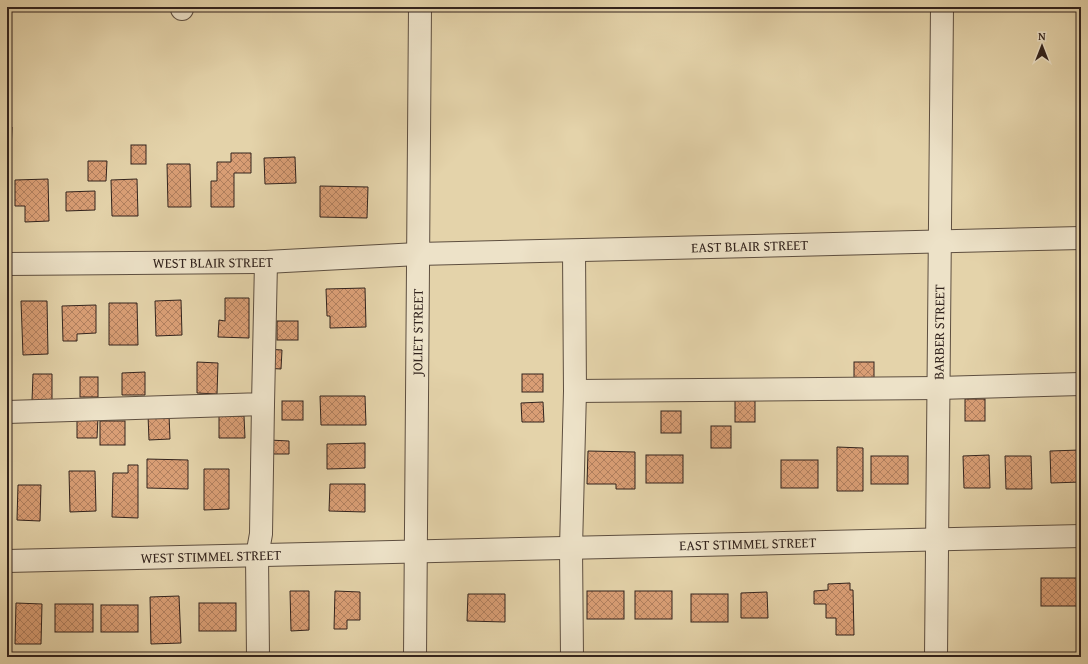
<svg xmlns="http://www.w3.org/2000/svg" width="1088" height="664" viewBox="0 0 1088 664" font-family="'Gentium Book Plus',serif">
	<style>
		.building { fill: url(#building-cross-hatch); stroke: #32231d }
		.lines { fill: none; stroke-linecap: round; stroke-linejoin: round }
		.minor-casing { stroke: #5e4f40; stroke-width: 24 }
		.minor { stroke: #ede2c8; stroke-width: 22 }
		.labels { text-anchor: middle; stroke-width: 3.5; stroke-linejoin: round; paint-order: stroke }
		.street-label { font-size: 14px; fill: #32231d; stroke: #ede2c8 }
	</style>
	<defs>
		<pattern id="building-cross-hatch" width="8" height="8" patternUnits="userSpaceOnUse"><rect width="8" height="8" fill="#d99e75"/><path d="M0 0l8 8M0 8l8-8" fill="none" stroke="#b1805f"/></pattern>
	</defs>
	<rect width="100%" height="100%" fill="#e4d3aa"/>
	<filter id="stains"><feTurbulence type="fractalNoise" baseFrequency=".005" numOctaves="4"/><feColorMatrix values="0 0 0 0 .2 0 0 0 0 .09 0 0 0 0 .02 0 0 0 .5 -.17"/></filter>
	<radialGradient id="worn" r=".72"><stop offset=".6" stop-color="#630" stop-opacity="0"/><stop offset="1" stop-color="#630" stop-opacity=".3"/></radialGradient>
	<g class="building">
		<path d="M7 127H12L11 154H7Z"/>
		<rect x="131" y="145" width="15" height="19"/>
		<path d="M231 153H251V173H234V207H211V181H217V162H231Z"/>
		<path d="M295 157 296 183 265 184 264 158Z"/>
		<path d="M88 161H107L106 181H88Z"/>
		<path d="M167 164H190L191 207H168Z"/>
		<path d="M48 179 49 221 25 222V206H15V180Z"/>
		<path d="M137 179 138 216H112L111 180Z"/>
		<path d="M320 186 368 187 367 218 320 217Z"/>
		<path d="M95 191V210L66 211V192Z"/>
		<path d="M365 288 366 327 330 328V316H327L326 289Z"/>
		<path d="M225 298H249V338L218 337 219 320 225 321Z"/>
		<path d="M181 300 182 335 156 336 155 301Z"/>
		<path d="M21 301H47L48 354 23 355Z"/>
		<path d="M109 303H137L138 345H109Z"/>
		<path d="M96 305V333L77 334V341H63L62 306Z"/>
		<rect x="277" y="321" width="21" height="19"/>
		<path d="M265 349 282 350 281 369 264 368Z"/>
		<path d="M197 362 218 363 217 394 197 393Z"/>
		<rect x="854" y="362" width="20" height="22"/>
		<path d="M145 372V395H122V373Z"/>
		<path d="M33 374H52V401H32Z"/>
		<rect x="522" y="374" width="21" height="18"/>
		<rect x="80" y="377" width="18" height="20"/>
		<path d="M320 396H365L366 425H321Z"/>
		<rect x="965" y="399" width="20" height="22"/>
		<rect x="735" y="400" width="20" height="22"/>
		<rect x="282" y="401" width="21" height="19"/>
		<path d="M543 402 544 422H522L521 403Z"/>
		<rect x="661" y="411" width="20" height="22"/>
		<path d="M148 415H169L170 439 149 440Z"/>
		<path d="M219 416H244L245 438H219Z"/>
		<path d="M77 417H98L97 438H77Z"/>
		<rect x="100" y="421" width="25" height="24"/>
		<rect x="711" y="426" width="20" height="22"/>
		<path d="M269 440 289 441V454H269Z"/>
		<path d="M365 443V468L327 469V444Z"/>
		<path d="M837 447 863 448V491H837Z"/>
		<path d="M1080 450 1081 482 1051 483 1050 451Z"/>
		<path d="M588 451 635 452V489H616V484H587Z"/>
		<rect x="646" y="455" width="37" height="28"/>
		<path d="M989 455 990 488H964L963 456Z"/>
		<rect x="871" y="456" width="37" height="28"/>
		<path d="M1005 456H1031L1032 489H1006Z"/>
		<path d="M147 459 188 460V489L147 488Z"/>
		<rect x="781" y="460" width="37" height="28"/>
		<path d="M128 465H138V518L112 517 113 473H128Z"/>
		<path d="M204 469H229V509L204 510Z"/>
		<path d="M69 471H95L96 511 70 512Z"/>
		<path d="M330 484H365V512L329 511Z"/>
		<path d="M18 485H41L40 521 17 520Z"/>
		<rect x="1041" y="578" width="38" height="28"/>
		<path d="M850 583V590H853L854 635H836V618H826V604H814V591L828 590V584Z"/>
		<path d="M290 591H309V630L291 631Z"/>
		<path d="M335 591 360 592V620H347V629H334Z"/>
		<rect x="587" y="591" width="37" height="28"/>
		<rect x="635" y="591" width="37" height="28"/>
		<path d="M767 592 768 618H741V593Z"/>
		<path d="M468 594H505V622L467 621Z"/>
		<rect x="691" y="594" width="37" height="28"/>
		<path d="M179 596 181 643 151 644 150 597Z"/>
		<path d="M16 603 42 604 41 644H15Z"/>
		<rect x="199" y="603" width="37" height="28"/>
		<rect x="55" y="604" width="38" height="28"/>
		<rect x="101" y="605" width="37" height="27"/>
		<rect x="321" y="655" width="38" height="2"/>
	</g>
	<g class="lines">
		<g class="minor-casing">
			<g id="minor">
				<path d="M182 7V9"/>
				<path id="s1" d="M7 264 266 262 418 254 1081 238"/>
				<path d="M575 391 938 388 1081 384"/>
				<path d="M7 412 263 404 266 262"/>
				<path id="s2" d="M7 561 1081 536"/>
				<path d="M258 657 257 556 261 534 263 404"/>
				<path id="s3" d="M415 657 420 7"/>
				<path d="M572 657 571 548 575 391 574 251"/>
				<path id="s4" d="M936 657 942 7"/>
			</g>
		</g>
		<use href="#minor" class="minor"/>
	</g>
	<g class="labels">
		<g class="street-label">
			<text dy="5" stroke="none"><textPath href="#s1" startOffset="743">EAST BLAIR STREET</textPath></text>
			<text dy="5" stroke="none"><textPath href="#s1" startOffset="206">WEST BLAIR STREET</textPath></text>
			<text dy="5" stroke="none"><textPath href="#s3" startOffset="325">JOLIET STREET</textPath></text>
			<text dy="5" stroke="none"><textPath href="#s4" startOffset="325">BARBER STREET</textPath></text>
			<text dy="5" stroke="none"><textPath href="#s2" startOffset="741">EAST STIMMEL STREET</textPath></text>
			<text dy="5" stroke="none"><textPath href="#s2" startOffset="204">WEST STIMMEL STREET</textPath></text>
		</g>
	</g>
	<rect width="1088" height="664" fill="none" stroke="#e4d3aa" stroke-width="24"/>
	<rect x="8" y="8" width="1072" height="648" fill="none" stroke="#32231d" stroke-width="2"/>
	<rect x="12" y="12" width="1064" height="640" fill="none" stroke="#32231d"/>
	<g transform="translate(1042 46)" stroke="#ede2c8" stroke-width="3" paint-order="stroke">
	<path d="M0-3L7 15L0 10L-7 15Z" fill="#32231d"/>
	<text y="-6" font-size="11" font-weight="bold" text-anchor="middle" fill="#32231d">N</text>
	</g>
	<rect width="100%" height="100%" filter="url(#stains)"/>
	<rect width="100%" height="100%" fill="url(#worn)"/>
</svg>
